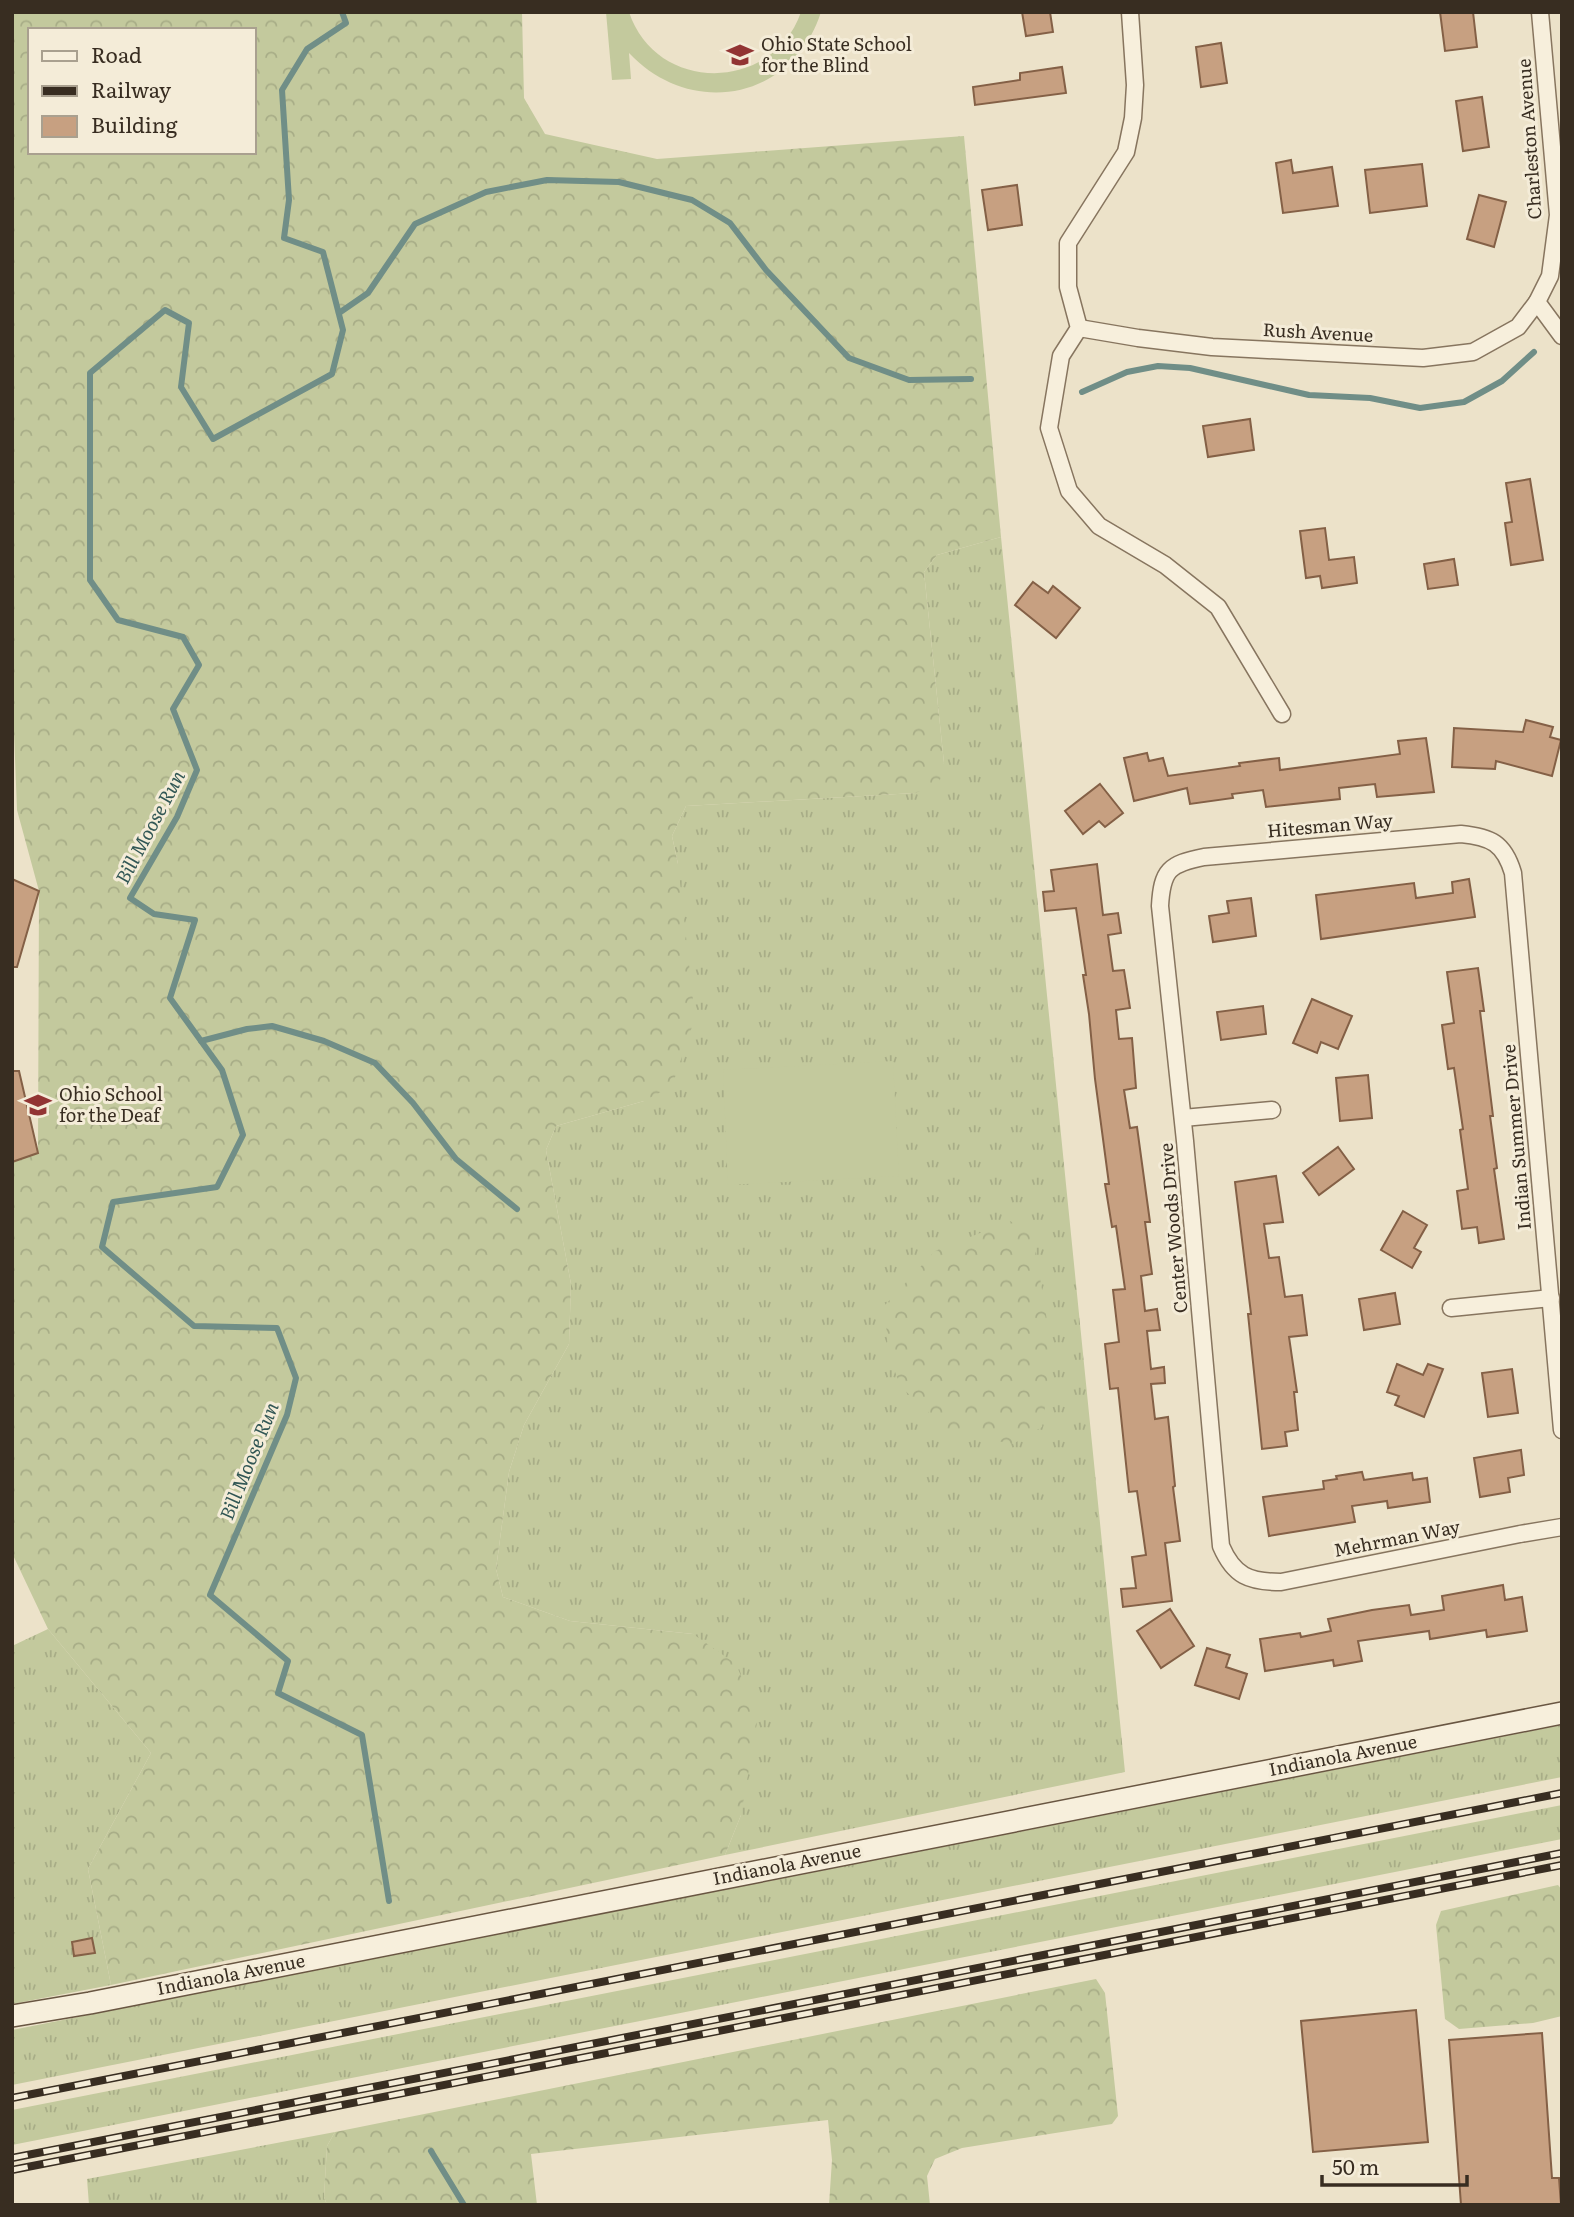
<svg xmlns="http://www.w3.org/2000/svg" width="1574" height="2217" viewBox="0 0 1574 2217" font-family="Literata,serif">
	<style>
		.grass { fill: url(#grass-tufts) }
		.forest { fill: url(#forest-crowns); fill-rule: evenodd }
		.garden { fill: #c3c99d }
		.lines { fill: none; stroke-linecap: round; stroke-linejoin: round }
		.stream { stroke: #708e87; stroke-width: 6 }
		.building { fill: #c7a081; stroke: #846046; stroke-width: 2 }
		.street-casing { stroke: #87755f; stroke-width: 19 }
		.secondary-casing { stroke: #695642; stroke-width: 24 }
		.street { stroke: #f7efdc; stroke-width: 16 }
		.secondary { stroke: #f7efdc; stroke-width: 21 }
		.rail-casing { stroke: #382d21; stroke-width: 8 }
		.rail { stroke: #f4ecd8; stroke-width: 5; stroke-dasharray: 16; stroke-linecap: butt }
		.labels { text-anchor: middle; stroke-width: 6; stroke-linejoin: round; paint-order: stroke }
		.poi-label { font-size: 18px; fill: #382d21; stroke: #f4ecd8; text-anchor: start }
		.street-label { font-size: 18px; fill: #382d21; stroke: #f4ecd8 }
		.water-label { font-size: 19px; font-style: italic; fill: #325755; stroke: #f4ecd8 }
	</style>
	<defs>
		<pattern id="grass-tufts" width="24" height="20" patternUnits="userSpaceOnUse" patternTransform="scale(1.75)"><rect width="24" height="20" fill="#c3c99d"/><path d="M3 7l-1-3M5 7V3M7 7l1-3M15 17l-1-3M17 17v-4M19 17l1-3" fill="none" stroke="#a8ad87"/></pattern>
		<pattern id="forest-crowns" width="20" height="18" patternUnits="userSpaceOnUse" patternTransform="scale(1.75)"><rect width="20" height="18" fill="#c3c99d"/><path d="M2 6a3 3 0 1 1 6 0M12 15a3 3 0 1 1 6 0" fill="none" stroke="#a8ad87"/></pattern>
	</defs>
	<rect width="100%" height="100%" fill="#ece2c9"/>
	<g class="grass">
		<path d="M1001 537 1125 1772 725 1855 741 1815 693 1634 570 1621 503 1597 496 1569 509 1472 524 1425 569 1344 571 1284 546 1150 556 1126 644 1101 678 864 672 836 686 806 915 793 944 763 924 572 937 555Z"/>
		<path d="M48 1629 151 1753 88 1869 111 1985 12 2004V1646Z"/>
		<path d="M1562 1725V1777L12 2085V2030Z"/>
		<path d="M1562 1805V1839L12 2145V2110Z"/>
		<path d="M335 2132 327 2146 324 2197 327 2205H89L87 2179Z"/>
	</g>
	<g class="forest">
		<path d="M12 12H522L524 98 545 134 657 159 964 136 1001 537 937 555 924 572 944 763 939 784 915 793 686 806 672 836 678 864 695 1018 672 1086 644 1101 556 1126 546 1150 571 1284 569 1344 524 1425 509 1472 496 1569 503 1597 570 1621 693 1634 736 1664 758 1717 741 1815 725 1855 111 1985 88 1869 151 1753 48 1629 12 1553V1162L38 1153 39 891 17 810 12 681ZM30 30H254V152H30Z"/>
		<path d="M1010 1221 1033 1234 1049 1333 1047 1394 1042 1427 1013 1444 950 1432 901 1387 888 1354 885 1305 935 1251Z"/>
		<path d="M1558 1885 1562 1890V2016L1533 2023 1459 2029 1445 2019 1436 1925 1441 1911Z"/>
		<path d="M1096 1979 1105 1993 1118 2116 1112 2124 962 2148 935 2159 927 2176 930 2205H829L832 2160 828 2120 531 2154 537 2205H327L324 2197 327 2146 335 2132Z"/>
	</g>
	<g class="garden">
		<path d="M606 12H629C656 94 773 93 801 12H821C793 100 691 119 629 53L631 79 612 80Z"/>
		<path d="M893 1061 899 1176 728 1185 723 1070Z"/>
	</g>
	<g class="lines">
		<g class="stream">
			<path d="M342 12 346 23 307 49 282 90 289 200 284 238 323 252 343 330 332 374 213 439 181 387 189 323 165 310 90 373V580L118 620 183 637 199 665 173 709 197 770 177 817 130 898 154 914 195 920 170 998 222 1070 243 1135 217 1187 113 1202 102 1247 194 1326 277 1328 296 1378 287 1415 210 1595 288 1661 278 1693 362 1735 389 1901"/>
			<path d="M339 313 368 293 415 224 486 192 547 180 619 182 692 200 730 223 766 270 849 358 909 380 971 379"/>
			<path d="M1082 392 1127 372 1158 366 1190 368 1309 395 1370 398 1420 408 1464 402 1502 381 1534 352"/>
			<path d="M201 1041 247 1029 272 1026 324 1041 375 1063 413 1103 456 1159 517 1209"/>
			<path d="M431 2151 464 2205"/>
		</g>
	</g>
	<g class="building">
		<path d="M1022 12H1050L1053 32 1026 36Z"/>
		<path d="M1440 12H1473L1477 47 1445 51Z"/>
		<path d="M1221 43 1227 83 1201 87 1196 47Z"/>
		<path d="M1062 67 1066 93 975 105 973 87 1020 80V73Z"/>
		<path d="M1482 97 1489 147 1463 151 1456 101Z"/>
		<path d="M1291 160 1293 173 1332 167 1338 206 1283 213 1276 163Z"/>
		<path d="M1422 164 1427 206 1370 213 1365 170Z"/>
		<path d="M1017 185 1022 225 988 230 982 190Z"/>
		<path d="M1479 195 1506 202 1494 247 1467 239Z"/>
		<path d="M1250 419 1254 450 1208 457 1203 426Z"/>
		<path d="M1530 479 1543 560 1511 565 1505 523 1512 522 1506 483Z"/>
		<path d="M1325 528 1329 560 1354 557 1357 583 1322 588 1320 576 1306 578 1300 531Z"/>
		<path d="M1454 559 1458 585 1428 589 1424 564Z"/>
		<path d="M1033 582 1048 593 1053 586 1080 608 1056 638 1015 605Z"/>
		<path d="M1526 720 1553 727 1550 737 1561 740 1552 776 1496 761 1495 769 1452 767 1454 728 1523 732Z"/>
		<path d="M1426 738 1434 792 1377 797 1375 784 1339 788 1340 799 1266 807 1263 790 1232 794 1233 798 1190 804 1187 788 1134 801 1124 758 1147 753 1149 761 1163 758 1168 776 1240 766 1239 763 1279 758 1280 770 1400 754 1398 741Z"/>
		<path d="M1100 784 1123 813 1105 827 1099 821 1083 834 1065 811Z"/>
		<path d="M1097 864 1103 915 1118 913 1121 933 1108 935 1113 971 1124 970 1130 1008 1116 1010 1119 1039 1132 1038 1136 1088 1124 1090 1130 1128 1137 1127 1150 1222H1145L1152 1274 1141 1276 1145 1311 1157 1309 1160 1330 1147 1331 1151 1369 1164 1367 1165 1383 1151 1384 1155 1419 1168 1417 1175 1486 1173 1487 1180 1541 1165 1543 1172 1601 1123 1607 1121 1589 1136 1588 1132 1557 1146 1555 1137 1491 1129 1492 1118 1388 1110 1389 1105 1344 1119 1342 1113 1290 1125 1289 1116 1226 1112 1227 1105 1184H1109L1095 1079 1089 1014 1083 975H1086L1076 908 1045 911 1043 892 1054 891 1051 870Z"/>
		<path d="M12 879 39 891 17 967H12Z"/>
		<path d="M1469 879 1475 917 1321 939 1316 895 1414 883 1416 898 1453 893 1452 882Z"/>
		<path d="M1251 898 1256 936 1213 942 1209 916 1229 913 1227 901Z"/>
		<path d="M1478 968 1484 1011H1480L1493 1116H1490L1497 1168 1494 1169 1504 1239 1479 1243 1477 1227 1462 1229 1457 1191 1468 1189 1460 1130 1463 1129 1454 1068 1448 1069 1442 1025 1454 1023 1447 972Z"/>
		<path d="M1312 999 1352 1016 1338 1049 1321 1042 1317 1053 1293 1043Z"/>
		<path d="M1263 1006 1266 1034 1221 1040 1217 1012Z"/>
		<path d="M12 1071H19L38 1153 12 1162Z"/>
		<path d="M1368 1075 1372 1118 1340 1121 1336 1078Z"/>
		<path d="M1338 1147 1354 1169 1319 1195 1303 1173Z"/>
		<path d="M1276 1176 1283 1222 1264 1224 1269 1258 1279 1257 1285 1297 1302 1295 1307 1335 1289 1337 1297 1392H1294L1298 1430 1285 1432 1287 1446 1262 1449 1248 1314H1251L1235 1182Z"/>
		<path d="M1403 1211 1427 1225 1414 1248 1421 1252 1412 1268 1381 1250Z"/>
		<path d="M1395 1293 1400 1324 1364 1330 1359 1299Z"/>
		<path d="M1397 1364 1423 1375 1428 1364 1443 1369 1424 1417 1395 1405 1399 1396 1387 1392Z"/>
		<path d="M1512 1369 1518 1413 1488 1417 1482 1373Z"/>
		<path d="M1521 1450 1524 1475 1508 1478 1510 1492 1480 1497 1474 1458Z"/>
		<path d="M1362 1472 1364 1480 1412 1473 1413 1480 1427 1478 1430 1502 1388 1508 1387 1501 1352 1506 1355 1522 1269 1536 1263 1497 1324 1489 1323 1481 1337 1479 1336 1476Z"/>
		<path d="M1503 1585 1505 1600 1522 1597 1527 1631 1487 1637 1486 1630 1430 1639 1429 1631 1358 1641 1362 1661 1334 1666 1333 1660 1265 1671 1260 1639 1300 1633 1301 1637 1331 1631 1328 1619 1372 1610 1409 1605 1411 1615 1444 1610 1442 1596Z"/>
		<path d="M1170 1609 1194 1646 1161 1668 1137 1631Z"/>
		<path d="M1207 1648 1230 1655 1226 1667 1247 1674 1239 1699 1195 1685Z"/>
		<path d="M92 1938 95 1953 74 1956 72 1942Z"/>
		<path d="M1416 2010 1428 2142 1313 2152 1301 2021Z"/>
		<path d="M1542 2033 1552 2178H1559L1561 2205H1461L1449 2040Z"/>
	</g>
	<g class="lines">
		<g class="street-casing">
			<g id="street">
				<path d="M1130 12 1135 85 1133 118 1126 152 1068 243V287L1079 328 1061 356 1049 428 1069 491 1099 526 1165 565 1218 607 1282 714"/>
				<path d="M1540 12 1558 215 1550 276 1537 302 1562 336"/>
				<path d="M1079 328 1138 338 1212 347 1423 358 1473 352 1518 327 1537 302"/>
				<path d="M1183 1118 1272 1110"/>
				<path d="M1451 1308 1551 1298"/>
				<path d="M1562 1430 1513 873C1504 843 1491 837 1461 834L1204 857C1169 864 1162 870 1160 906L1185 1141 1221 1546C1234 1576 1249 1582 1281 1582L1520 1534 1562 1527"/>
			</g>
		</g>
		<g class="secondary-casing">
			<path id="secondary" d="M12 2016 90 2003 1562 1713"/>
		</g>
		<use href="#street" class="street"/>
		<use href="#secondary" class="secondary"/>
		<g class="rail-casing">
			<g id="rail">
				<path d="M12 2098 1562 1793"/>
				<path d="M12 2158 1562 1853"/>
				<path d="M12 2170 1562 1865"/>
			</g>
		</g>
		<use href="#rail" class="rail"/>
	</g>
	<defs>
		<g id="school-bare" transform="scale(2.1)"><path d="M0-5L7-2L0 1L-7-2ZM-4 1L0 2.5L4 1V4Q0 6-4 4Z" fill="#923433" stroke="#f4ecd8" stroke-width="2.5" paint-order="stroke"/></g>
	</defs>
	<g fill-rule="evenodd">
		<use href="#school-bare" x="740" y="55"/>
		<use href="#school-bare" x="38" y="1105"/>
	</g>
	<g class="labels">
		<g class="poi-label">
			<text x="761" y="51">Ohio State School<tspan x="761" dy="21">for the Blind</tspan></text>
			<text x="59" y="1101">Ohio School<tspan x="59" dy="21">for the Deaf</tspan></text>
		</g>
		<g class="street-label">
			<text transform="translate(1530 139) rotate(-94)" y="6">Charleston Avenue</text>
			<text transform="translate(1318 333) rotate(3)" y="6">Rush Avenue</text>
			<text transform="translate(1330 826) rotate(-5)" y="6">Hitesman Way</text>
			<text transform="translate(1517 1137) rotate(-95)" y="6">Indian Summer Drive</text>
			<text transform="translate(1174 1228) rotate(-95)" y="6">Center Woods Drive</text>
			<text transform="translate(1397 1539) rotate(-11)" y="6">Mehrman Way</text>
			<text transform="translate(1343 1756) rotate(-11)" y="6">Indianola Avenue</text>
			<text transform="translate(787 1865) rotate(-11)" y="6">Indianola Avenue</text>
			<text transform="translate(231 1975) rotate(-11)" y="6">Indianola Avenue</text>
		</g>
		<g class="water-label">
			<text transform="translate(150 827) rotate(-62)" y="7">Bill Moose Run</text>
			<text transform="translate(249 1461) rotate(-68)" y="7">Bill Moose Run</text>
		</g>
	</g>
	<rect width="1574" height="2217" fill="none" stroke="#382d21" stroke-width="28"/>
	<rect x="28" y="28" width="228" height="126" fill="#f4ecd8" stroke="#a9a08f" stroke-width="2"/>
	<rect x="42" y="51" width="35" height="10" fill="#f7efdc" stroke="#a9a08f" stroke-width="2"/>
	<text x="91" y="63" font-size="21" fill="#382d21">Road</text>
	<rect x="42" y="86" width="35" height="10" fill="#382d21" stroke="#a9a08f" stroke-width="2"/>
	<text x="91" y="98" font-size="21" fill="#382d21">Railway</text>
	<rect x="42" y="116" width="35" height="21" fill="#c7a081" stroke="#a9a08f" stroke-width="2"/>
	<text x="91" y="133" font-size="21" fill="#382d21">Building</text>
	<path d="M1322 2175v10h145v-10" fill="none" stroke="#382d21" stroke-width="3.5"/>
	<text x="1332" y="2175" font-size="21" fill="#382d21" stroke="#f4ecd8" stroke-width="5" paint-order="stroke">50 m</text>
</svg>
